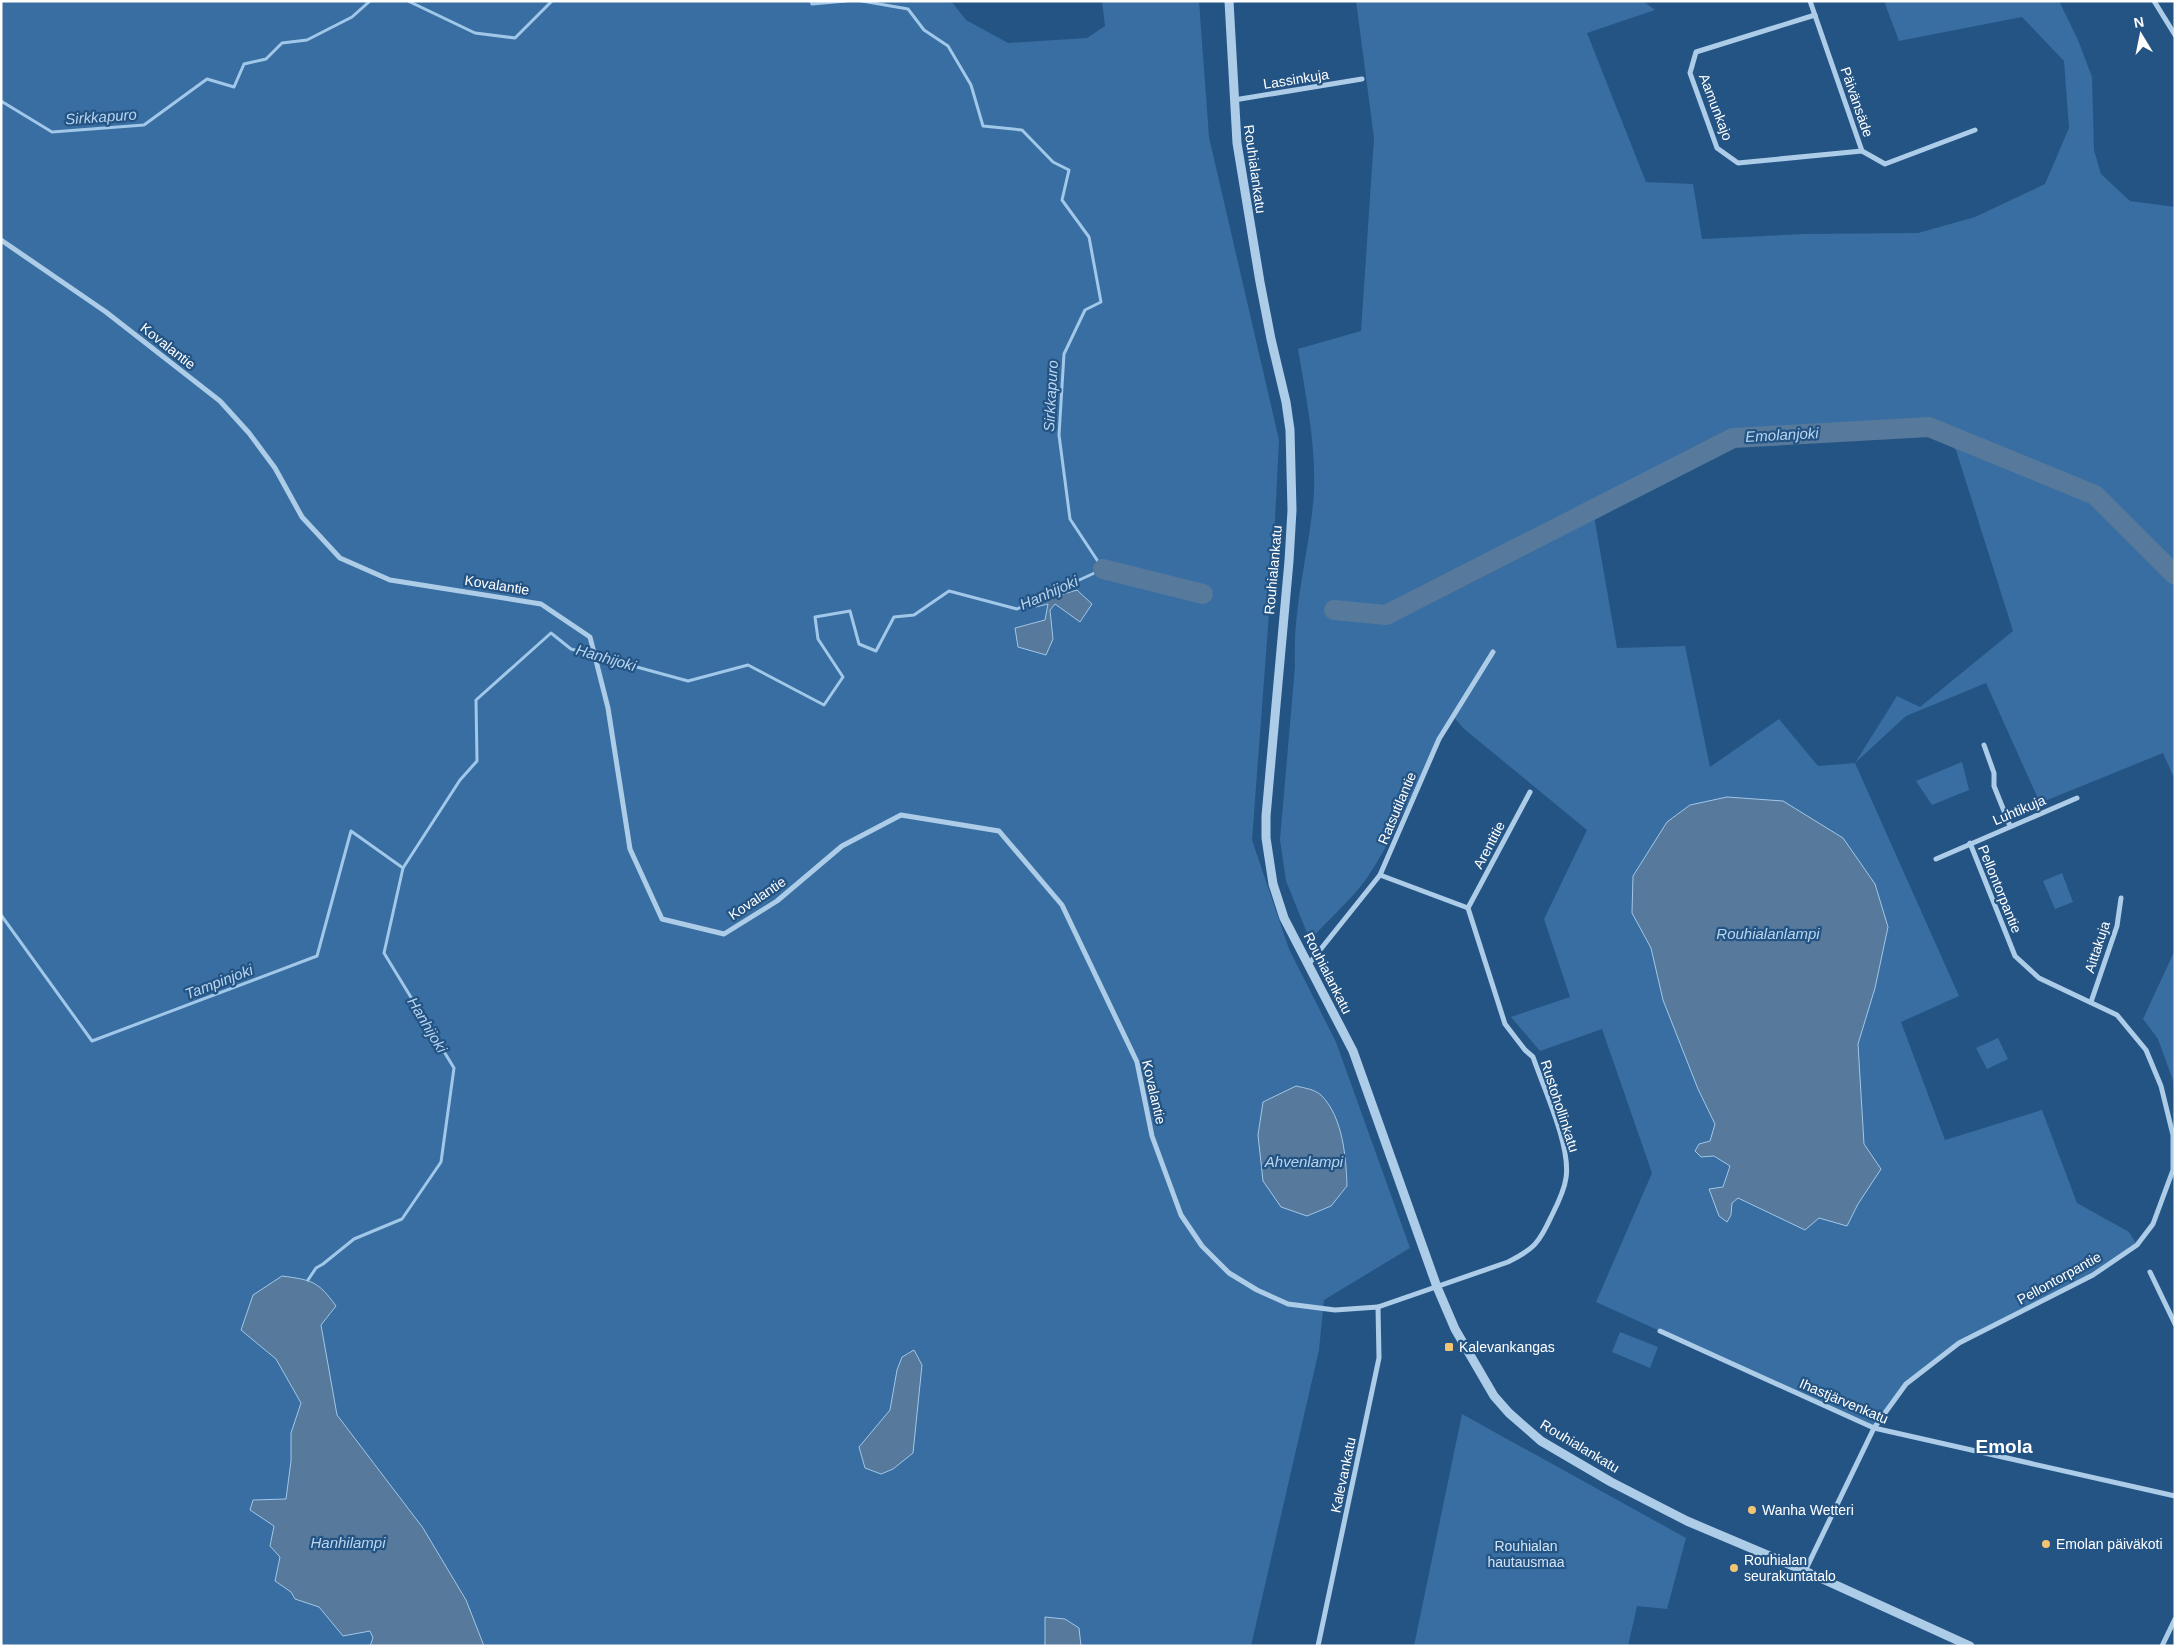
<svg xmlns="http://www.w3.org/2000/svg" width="2176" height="1647" viewBox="0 0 2176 1647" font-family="Helvetica,sans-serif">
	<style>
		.green { fill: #386ea1; fill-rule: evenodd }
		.water { fill: #57799b; stroke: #a1c7e9 }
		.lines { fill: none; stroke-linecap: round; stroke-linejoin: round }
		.stream { stroke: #a1c7e9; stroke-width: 3 }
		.river { stroke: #57799b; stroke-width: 20 }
		.minor { stroke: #adcce8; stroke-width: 5 }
		.tertiary { stroke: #adcce8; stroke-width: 9 }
		.poi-dot { fill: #f3c471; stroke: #245484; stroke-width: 2 }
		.labels { text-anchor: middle; stroke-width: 4.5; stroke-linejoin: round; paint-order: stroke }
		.street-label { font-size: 14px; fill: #fff; stroke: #245484 }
		.poi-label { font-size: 14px; fill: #fff; stroke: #245484; text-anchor: start }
		.park-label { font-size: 14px; fill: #d1e4f6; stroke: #245484 }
		.water-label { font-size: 15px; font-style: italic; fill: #b9d5f0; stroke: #245484 }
		.district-label { font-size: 19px; font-weight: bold; fill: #fff; stroke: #245484 }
	</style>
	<rect width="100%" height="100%" fill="#245484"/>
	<g class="green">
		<path d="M1 1H951L966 20 1008 43 1087 38 1105 26 1102 1H1199L1209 137 1279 440 1273 561 1252 840 1289 949 1336 1042 1410 1248 1324 1300 1319 1350 1251 1646H1ZM1055 592C1058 599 1055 604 1050 610L1053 639 1016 628 1045 620 1048 604Z"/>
		<path d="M1356 1H1643L1655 10 1587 33 1646 182 1693 184 1702 239 1803 234 1918 233 1975 217 2045 184 2069 128 2064 61 2022 17 1899 41 1884 1H2059L2078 40 2092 77 2094 150 2101 174 2130 201 2175 207V780L2163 753 2040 803 1986 683 1906 716 1855 763 1959 996 1901 1022 1945 1140 2042 1110 2077 1203 2129 1232 2137 1245 2093 1275 1959 1343 1906 1384 1874 1428 1596 1302 1652 1173 1602 1029 1540 1051 1511 1017 1570 997 1544 919 1587 830 1463 728 1453 716C1421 768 1401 828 1367 878 1351 900 1328 920 1310 940L1286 881 1280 840 1295 666C1292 607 1310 551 1314 492 1316 444 1306 397 1298 349L1361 331 1374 138ZM1929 427 1956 450 2013 631 1920 707 1897 696 1855 763 1818 766 1779 719 1710 767 1685 646 1617 648 1593 510 1733 438Z"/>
		<path d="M1962 762 1969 790 1932 805 1916 781Z"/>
		<path d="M2062 873 2073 902 2055 909 2043 881Z"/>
		<path d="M2175 950V1086L2158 1039 2143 1019Z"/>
		<path d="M1998 1038 2008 1059 1987 1069 1976 1048Z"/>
		<path d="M1620 1332 1658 1347 1650 1368 1612 1352Z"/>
		<path d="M1462 1414 1686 1538 1667 1609 1637 1606 1628 1646H1414Z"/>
	</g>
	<g class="water">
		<path d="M1077 590 1092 604 1080 622 1055 604 1050 610 1053 639 1046 655 1018 647 1015 628 1045 620 1048 604 1036 607 1032 602 1054 592 1057 596Z"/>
		<path d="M1727 797 1783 801 1843 838 1875 884 1888 927 1875 988 1858 1044 1864 1144 1881 1169 1858 1204 1847 1226 1819 1218 1805 1230 1738 1198 1732 1203 1731 1215 1727 1222 1719 1216 1709 1189 1723 1187 1730 1166 1714 1156 1701 1157 1695 1151 1699 1144 1710 1141 1715 1124 1698 1089 1663 1000 1651 948 1632 913 1633 876 1667 822 1690 805Z"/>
		<path d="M1296 1086C1304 1088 1314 1089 1321 1095 1343 1117 1346 1157 1347 1186L1331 1206 1307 1216 1281 1207 1263 1181 1258 1135 1263 1102Z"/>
		<path d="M282 1276C312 1280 318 1281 336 1306L321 1325 337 1415 423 1528 466 1600 484 1646H370L373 1638 370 1631 343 1636 319 1607 295 1599 291 1592 275 1581 280 1557 270 1546 274 1526 250 1510 253 1500 286 1499 291 1461V1433L301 1403 276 1359 241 1330 253 1295Z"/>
		<path d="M914 1350 922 1365 913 1453 893 1469 881 1474 865 1468 859 1447 890 1410 897 1370 902 1357Z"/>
		<path d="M1045 1617 1065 1619 1079 1628 1081 1646H1045Z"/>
	</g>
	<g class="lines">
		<g class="stream">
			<path d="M408 1 475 33 515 38 552 1"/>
			<path d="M811 1 812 4 846 1"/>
			<path d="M1 101 52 132 144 125 207 79 234 87 244 64 266 59 282 43 307 40 352 17 370 1"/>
			<path d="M1 915 92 1041 317 956 351 831 403 868"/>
			<path d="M308 1280 316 1268 323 1264 354 1239 402 1219 441 1162 454 1068 384 953 403 868 460 780 477 761 476 700 551 633 571 649 688 681 748 665 824 705 843 677 818 639 815 617 850 611 859 644 876 651 894 617 914 615 949 591 1017 609 1103 569 1070 519 1059 435 1064 354 1085 310 1101 302 1089 237 1062 200 1069 170 1053 162 1022 130 983 126 971 85 948 46 924 30 908 9 862 1"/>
		</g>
		<g class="river">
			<path d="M1103 569 1203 594"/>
			<path d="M1334 610 1386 615 1733 438 1929 427 2095 495 2175 575"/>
		</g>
		<g class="minor">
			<path d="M1810 1 1862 151 1885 164 1975 130"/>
			<path d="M2154 1 2175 35"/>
			<path d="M1815 15 1696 52 1690 73 1717 148 1738 163 1862 151"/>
			<path d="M1234 100 1362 79"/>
			<path d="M1 240 106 312 220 401 249 433 275 468 302 517 340 558 390 580 541 604 590 637 608 708 630 849 662 919 724 934 777 901 842 846 901 815 999 831 1062 905 1137 1062 1152 1136 1181 1215 1202 1246 1229 1273 1257 1290 1288 1304 1335 1310 1378 1307 1508 1262C1534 1249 1539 1243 1551 1217 1557 1205 1564 1192 1566 1178 1571 1146 1544 1089 1533 1057L1525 1050 1505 1024 1468 908 1380 875"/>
			<path d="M1984 745 1994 773V786L2010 826"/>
			<path d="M1936 859 2077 798"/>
			<path d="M1468 908 1530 792"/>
			<path d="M1308 965 1380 875 1439 739 1493 652"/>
			<path d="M2091 1002 2117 926 2121 898"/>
			<path d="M2150 1272 2175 1324"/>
			<path d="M1660 1331 1874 1428 2175 1496"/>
			<path d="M1805 1571 1874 1428 1906 1384 1959 1343 2093 1275 2137 1245 2153 1224 2173 1170V1135L2161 1086 2146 1050 2117 1015 2039 978 2015 956 1970 843"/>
			<path d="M1318 1646 1379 1358 1378 1307"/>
			<path d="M2162 1646 2175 1619"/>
		</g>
		<path class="tertiary" d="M1229 1 1237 143 1260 282 1271 339 1286 402 1290 430 1292 510 1289 561 1266 816V838L1273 884 1284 918 1353 1051 1437 1287 1455 1329 1494 1396 1509 1413 1541 1441 1611 1482 1687 1521 1805 1571 1970 1646"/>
	</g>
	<g class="poi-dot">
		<rect x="1444" y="1342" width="10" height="10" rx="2.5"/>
		<circle cx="1752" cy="1510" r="5"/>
		<circle cx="2046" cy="1544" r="5"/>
		<circle cx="1734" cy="1568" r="5"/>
	</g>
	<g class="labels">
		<g class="street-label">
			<text transform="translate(1296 79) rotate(-9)" y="5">Lassinkuja</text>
			<text transform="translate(1857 102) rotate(71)" y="5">Päivänsäde</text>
			<text transform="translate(1716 107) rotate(69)" y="5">Aamunkajo</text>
			<text transform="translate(1255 169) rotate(82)" y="5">Rouhialankatu</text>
			<text transform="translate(168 346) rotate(38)" y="5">Kovalantie</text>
			<text transform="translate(1273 570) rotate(-85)" y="5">Rouhialankatu</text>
			<text transform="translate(497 585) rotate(9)" y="5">Kovalantie</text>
			<text transform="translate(1397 808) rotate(-67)" y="5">Ratsutilantie</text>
			<text transform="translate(2019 810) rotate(-23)" y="5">Luhtikuja</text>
			<text transform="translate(1489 845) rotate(-62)" y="5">Arentitie</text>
			<text transform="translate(2000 889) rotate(68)" y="5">Pellontorpantie</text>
			<text transform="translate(757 898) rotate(-34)" y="5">Kovalantie</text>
			<text transform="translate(2097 947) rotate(-72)" y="5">Aittakuja</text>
			<text transform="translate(1328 973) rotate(63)" y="5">Rouhialankatu</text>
			<text transform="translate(1154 1092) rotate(77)" y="5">Kovalantie</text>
			<text transform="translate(1560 1106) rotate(72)" y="5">Rustohollinkatu</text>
			<text transform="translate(2059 1278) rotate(-29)" y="5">Pellontorpantie</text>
			<text transform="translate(1844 1401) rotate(23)" y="5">Ihastjärvenkatu</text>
			<text transform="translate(1580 1446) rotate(31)" y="5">Rouhialankatu</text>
			<text transform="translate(1343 1475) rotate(-78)" y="5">Kalevankatu</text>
		</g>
		<g class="poi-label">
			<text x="1459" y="1352">Kalevankangas</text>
			<text x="1762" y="1515">Wanha Wetteri</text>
			<text x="2056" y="1549">Emolan päiväkoti</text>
			<text x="1744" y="1565">Rouhialan<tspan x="1744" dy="16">seurakuntatalo</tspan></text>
		</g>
		<g class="park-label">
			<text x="1526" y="1551">Rouhialan<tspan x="1526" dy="16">hautausmaa</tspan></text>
		</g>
		<g class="water-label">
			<text transform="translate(101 117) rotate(-4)" y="5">Sirkkapuro</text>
			<text transform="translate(1051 396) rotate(-87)" y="5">Sirkkapuro</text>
			<text transform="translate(1782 435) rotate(-3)" y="5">Emolanjoki</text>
			<text transform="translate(1049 593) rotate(-24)" y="5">Hanhijoki</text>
			<text transform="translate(606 658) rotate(16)" y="5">Hanhijoki</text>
			<text x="1768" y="939">Rouhialanlampi</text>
			<text transform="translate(219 982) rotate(-21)" y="5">Tampinjoki</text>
			<text transform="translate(427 1025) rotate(59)" y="5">Hanhijoki</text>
			<text x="1304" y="1167">Ahvenlampi</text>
			<text x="348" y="1548">Hanhilampi</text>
		</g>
		<g class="district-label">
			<text x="2004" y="1453">Emola</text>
		</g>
	</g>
	<rect width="2176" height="1647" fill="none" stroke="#ffffff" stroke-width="5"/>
	<g transform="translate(2141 35) rotate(350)" stroke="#245484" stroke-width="4" paint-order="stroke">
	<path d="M0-4L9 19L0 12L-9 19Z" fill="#ffffff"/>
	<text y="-8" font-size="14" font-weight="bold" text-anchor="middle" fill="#ffffff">N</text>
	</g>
</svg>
